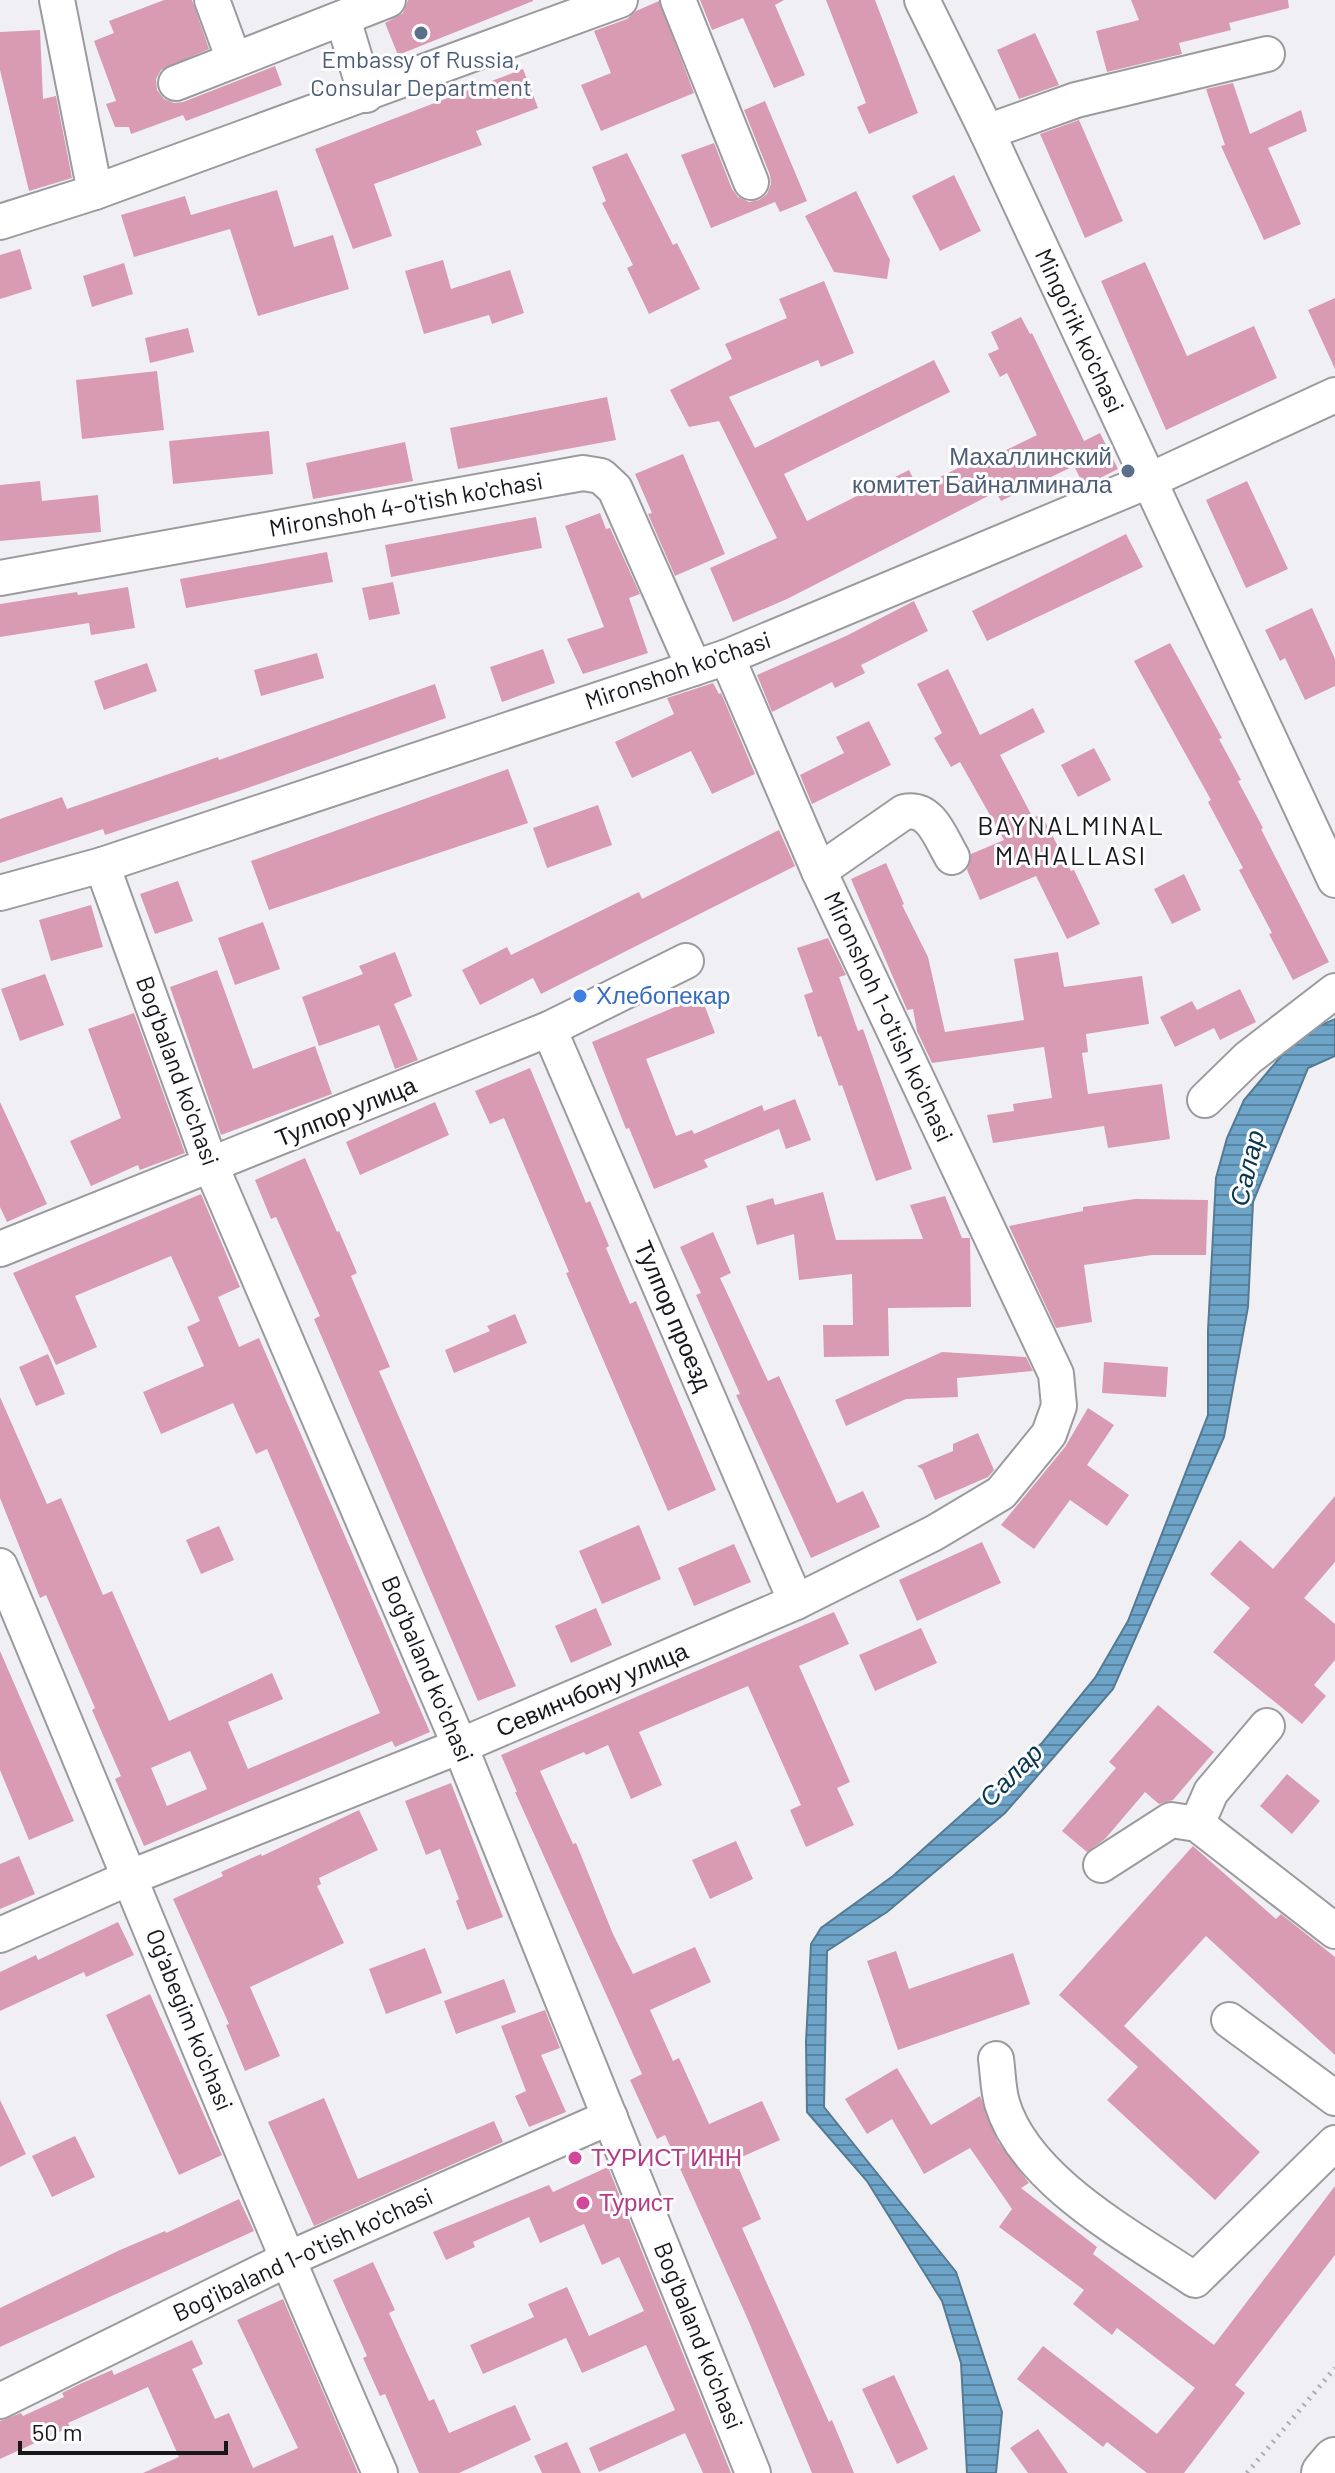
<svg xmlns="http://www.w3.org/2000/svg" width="1335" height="2473" viewBox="0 0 1335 2473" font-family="Barlow,sans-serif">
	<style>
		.water { fill: url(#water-rules); stroke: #557a94; stroke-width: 2 }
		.building { fill: #d89bb2; fill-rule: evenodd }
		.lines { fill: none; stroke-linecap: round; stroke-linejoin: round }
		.minor-casing { stroke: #9b9b9f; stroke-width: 38 }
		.highway-casing { stroke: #9b9b9f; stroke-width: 48 }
		.path { stroke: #aeaeb1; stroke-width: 5; stroke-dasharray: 2 6; stroke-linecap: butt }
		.minor { stroke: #fff; stroke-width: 34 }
		.highway { stroke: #fff; stroke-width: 44 }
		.service-dot { fill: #5c6f8a; stroke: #fdfdff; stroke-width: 3 }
		.shop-dot { fill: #3f7fe0; stroke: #fdfdff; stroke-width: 3 }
		.hotel-dot { fill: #d1479c; stroke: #fdfdff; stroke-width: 3 }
		.labels { text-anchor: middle; stroke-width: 6; stroke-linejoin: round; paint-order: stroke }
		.service-label { font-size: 24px; fill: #4e5e75; stroke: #fdfdff }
		.street-label { font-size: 24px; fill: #181819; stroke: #fdfdff }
		.shop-label { font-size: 24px; fill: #366cbe; stroke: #fdfdff; text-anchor: start }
		.hotel-label { font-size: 24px; fill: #b23c85; stroke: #fdfdff; text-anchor: start }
		.neighbourhood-label { font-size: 26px; letter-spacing: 2px; fill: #181819; stroke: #fdfdff }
		.water-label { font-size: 26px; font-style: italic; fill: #08364f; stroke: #fdfdff }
	</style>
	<defs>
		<pattern id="water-rules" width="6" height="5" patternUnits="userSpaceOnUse" patternTransform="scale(2)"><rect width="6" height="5" fill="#6fa4c9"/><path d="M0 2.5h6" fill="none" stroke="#5a85a2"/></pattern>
	</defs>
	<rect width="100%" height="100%" fill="#f0f0f4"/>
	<path class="water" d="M1335 1019V1056L1308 1068 1253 1202 1248 1307 1224 1437 1113 1689 1005 1813 887 1912 827 1951 824 2107 956 2272 1002 2412 996 2473H967L961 2363 942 2301 867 2181 807 2112 806 2042 811 1944 821 1928 893 1876 1042 1743 1095 1678 1128 1621 1208 1415V1330L1216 1178 1227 1138 1244 1100 1299 1035Z"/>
	<g class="building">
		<path d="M164 0H192L209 49 161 70 156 79 157 90 164 99 174 103 183 102 275 66 282 85 186 121 183 115 131 134 129 127H115L106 104 116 101 94 41 114 33 109 21Z"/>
		<path d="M408 0H533V1L398 55 385 23 403 13Z"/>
		<path d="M700 0H784L775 5 805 75 774 88 743 18 712 30Z"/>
		<path d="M826 0H875L918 113 869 134 857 107 866 103Z"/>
		<path d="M1131 0H1288L1289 8 1229 23 1231 30 1179 43 1182 54 1107 72 1096 31 1139 20Z"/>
		<path d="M659 1 694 93 601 131 581 85 611 73 594 31 627 19 636 11Z"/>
		<path d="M40 30 43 99 56 96 72 178 29 191 0 70V32Z"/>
		<path d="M1035 33 1059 85 1019 99 997 50Z"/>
		<path d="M523 69 538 108 476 131 482 145 374 184 392 236 353 249 315 149Z"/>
		<path d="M1233 83 1250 134 1301 110 1307 131 1268 148 1301 224 1264 240 1221 146 1225 145 1206 89Z"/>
		<path d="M765 101 807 201 780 212 775 202 711 228 681 155 714 143 732 189 738 197 749 202 759 200 767 194 771 184 770 175 744 110Z"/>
		<path d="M1079 120 1123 221 1085 238 1040 134Z"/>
		<path d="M627 153 673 245 677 243 700 289 649 314 627 268 633 265 602 203 606 201 592 167Z"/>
		<path d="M954 175 981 231 940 251 912 196Z"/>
		<path d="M277 190 294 247 333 235 349 289 258 316 230 229 134 257 121 215 185 196 191 215Z"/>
		<path d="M856 191 890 260 887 279 834 272 805 216Z"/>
		<path d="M20 249 32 289 0 299V255Z"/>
		<path d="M443 260 451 289 510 270 524 313 492 324 489 315 424 334 405 271Z"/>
		<path d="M1145 262 1187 356 1254 326 1277 378 1166 430 1101 281Z"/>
		<path d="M124 263 133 294 92 307 83 276Z"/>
		<path d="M824 281 854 353 821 367 818 360 729 397 755 448 934 360 950 392 784 474 807 521 909 470 918 488 964 465 967 469 1037 435 1007 373 1000 377 988 354 999 349 991 332 1021 317 1030 334 1032 333 1084 441 1100 433 1118 469 1084 486 1074 466 1001 501 996 492 787 599 733 622 710 568 777 538 719 421 689 427 670 390 732 359 725 344 787 318 779 299Z"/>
		<path d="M1335 298V369L1308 310Z"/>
		<path d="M188 328 194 352 150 363 145 338Z"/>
		<path d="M157 371 164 430 82 439 76 380Z"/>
		<path d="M607 397 616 440 458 469 450 428Z"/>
		<path d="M269 431 273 474 173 484 169 441Z"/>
		<path d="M405 442 413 481 313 499 306 463Z"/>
		<path d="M683 454 725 554 675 576 648 514 652 513 635 474Z"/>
		<path d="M40 481 42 501 98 495 101 532 0 541V485Z"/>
		<path d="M1247 481 1288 569 1246 588 1206 500Z"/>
		<path d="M600 513 606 529 610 528 640 594 629 598 648 653 583 674 567 639 604 627 565 526Z"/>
		<path d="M536 517 542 548 391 577 385 545Z"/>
		<path d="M1126 534 1143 567 987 641 972 611Z"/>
		<path d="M327 552 333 582 186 608 180 579Z"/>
		<path d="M393 582 400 614 369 620 362 588Z"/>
		<path d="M128 587 135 628 91 635 89 623 0 637V604L77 592 78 595Z"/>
		<path d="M914 601 928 631 861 665 865 673 835 688 832 682 772 712 757 675 846 636Z"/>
		<path d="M1312 608 1335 659V686L1305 700 1285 658 1280 661 1265 630Z"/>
		<path d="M1170 643 1222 738 1219 739 1241 780 1238 781 1263 828 1261 829 1329 962 1293 980 1269 934 1272 933 1239 870 1243 868 1208 802 1211 800 1134 661Z"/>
		<path d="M543 649 555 683 502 702 490 667Z"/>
		<path d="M317 653 324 678 261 696 254 670Z"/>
		<path d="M147 663 157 691 104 710 94 681Z"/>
		<path d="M948 669 980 735 1033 708 1045 732 1000 755 1033 818 1041 814 1071 871 1074 870 1100 924 1067 939 1036 876 980 900 967 870 971 854 1004 840 960 762 951 767 934 738 942 733 917 684Z"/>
		<path d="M713 683 719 694 721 693 755 774 712 794 691 751 632 778 615 742 674 714 667 698Z"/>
		<path d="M435 684 446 718 239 791 105 835 103 829 0 863V819L62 797 67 809 218 757 219 760Z"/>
		<path d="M869 721 891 765 812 804 800 775 844 753 836 737Z"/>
		<path d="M1094 748 1111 780 1078 797 1061 765Z"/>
		<path d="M508 769 528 823 269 910 251 861Z"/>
		<path d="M598 805 612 845 547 868 533 828Z"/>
		<path d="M779 830 795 866 541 994 533 978 480 1005 462 970 507 947 511 955 639 892 642 899Z"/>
		<path d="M886 863 904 904 902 905 928 957 945 1032 1024 1020 1014 959 1058 952 1064 987 1142 976 1149 1024 1086 1034 1088 1052 1082 1053 1088 1094 1162 1084 1170 1139 1108 1148 1104 1126 993 1143 987 1115 1014 1111 1013 1104 1052 1098 1044 1047 932 1063 917 1031 913 1009 907 1010 851 879Z"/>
		<path d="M1184 874 1201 910 1172 924 1154 889Z"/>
		<path d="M178 881 193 921 155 934 140 894Z"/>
		<path d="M91 905 103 947 51 961 39 920Z"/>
		<path d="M263 922 280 969 235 985 218 938Z"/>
		<path d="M828 938 846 975 839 977 858 1031 863 1029 912 1169 876 1181 842 1085 839 1086 821 1036 818 1037 804 995 813 992 797 948Z"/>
		<path d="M395 952 412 996 394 1004 418 1060 395 1069 379 1025 319 1046 302 997 363 974 359 966Z"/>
		<path d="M217 970 253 1069 315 1046 332 1094 221 1135 170 987Z"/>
		<path d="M45 974 64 1025 20 1041 1 989Z"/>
		<path d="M1240 989 1256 1022 1220 1040 1214 1028 1175 1047 1160 1017 1192 1001 1197 1010Z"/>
		<path d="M701 996 715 1033 646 1059 676 1136 692 1130 694 1134 762 1105 764 1111 795 1099 811 1140 786 1149 779 1129 704 1160 708 1167 654 1189 629 1128 626 1129 592 1042Z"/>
		<path d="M134 1013 185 1153 140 1170 138 1165 91 1186 70 1141 121 1118 88 1029Z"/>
		<path d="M530 1068 586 1203 590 1201 609 1246 606 1248 630 1304 636 1301 716 1490 668 1511 566 1273 569 1272 504 1118 490 1124 475 1091Z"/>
		<path d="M0 1102 47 1204 7 1222 0 1207Z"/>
		<path d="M435 1102 449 1135 360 1175 346 1142Z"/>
		<path d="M305 1158 337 1232 339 1231 357 1273 351 1276 390 1367 379 1371 516 1686 478 1701 314 1319 320 1316 276 1217 271 1219 255 1180Z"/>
		<path d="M823 1192 836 1240 923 1239 910 1205 945 1196 962 1238H970L971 1307 888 1308 889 1356 824 1357 823 1325H853L852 1274 799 1280 794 1234 757 1245 746 1206 773 1198 775 1205Z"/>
		<path d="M201 1194 240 1287 218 1297 239 1347 259 1338 430 1732 395 1747 392 1741 144 1846 115 1779 121 1776 92 1710 95 1708 46 1595 40 1598 0 1498V1397L47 1504 61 1498 103 1595 112 1591 169 1721 272 1673 283 1699 228 1722 248 1769 380 1713 267 1449 256 1454 233 1403 161 1434 143 1392 204 1366 187 1327 200 1321 171 1256 75 1296 97 1347 56 1365 13 1273ZM190 1751 207 1789 167 1806 151 1768Z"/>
		<path d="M1135 1199 1208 1200 1206 1255H1152L1084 1265 1092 1322 1056 1328 1009 1226 1083 1211V1207Z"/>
		<path d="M713 1232 731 1273 720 1278 768 1381 779 1376 837 1503 863 1491 880 1527 811 1558 736 1395 740 1394 696 1295 701 1293 680 1247Z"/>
		<path d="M515 1314 527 1343 454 1373 445 1350 490 1331 487 1326Z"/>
		<path d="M942 1352 1026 1357 1033 1371 957 1378 958 1397 906 1399 846 1426 835 1400Z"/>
		<path d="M48 1354 65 1394 36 1406 19 1367Z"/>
		<path d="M1104 1362 1168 1367 1166 1397 1102 1393Z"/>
		<path d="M1088 1408 1114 1425 1087 1465 1129 1495 1107 1526 1070 1500 1034 1549 1001 1525 1065 1447Z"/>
		<path d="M978 1433 994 1470 988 1477 935 1500 922 1469 917 1466 953 1451V1444Z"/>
		<path d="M1335 1496V1562L1304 1598 1335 1624V1660L1314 1685 1326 1696 1302 1724 1213 1652 1250 1608 1210 1574 1240 1540 1273 1569Z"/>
		<path d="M639 1525 661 1579 602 1604 579 1551Z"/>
		<path d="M219 1526 234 1560 201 1574 186 1540Z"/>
		<path d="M982 1542 1001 1583 917 1621 899 1580Z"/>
		<path d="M734 1544 751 1582 694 1606 678 1568Z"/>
		<path d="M596 1608 612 1645 571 1663 555 1626Z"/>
		<path d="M834 1612 849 1644 799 1666 850 1782 837 1788 854 1825 806 1847 790 1810 801 1805 748 1686 639 1732 662 1785 631 1799 608 1745 586 1755 584 1752 540 1771 573 1844 576 1843 613 1934 633 1974 695 1947 711 1982 650 2010 673 2061 679 2058 709 2124 762 2101 780 2140 735 2160 761 2219 742 2228 829 2422 832 2420 854 2473H812L749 2322 665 2135 657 2139 630 2080 642 2074 515 1792H517L501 1755Z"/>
		<path d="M921 1628 937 1663 875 1691 859 1655Z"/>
		<path d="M0 1651 74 1821 29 1840 0 1770Z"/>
		<path d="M1158 1705 1214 1752 1173 1800 1159 1804 1145 1792 1105 1839 1087 1852 1062 1831 1116 1768 1109 1762Z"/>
		<path d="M1287 1774 1320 1801 1292 1834 1260 1806Z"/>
		<path d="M451 1783 503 1917 467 1930 456 1901 459 1899 440 1849 426 1855 405 1801Z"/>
		<path d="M359 1810 378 1850 319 1878 321 1884 317 1886 344 1943 250 1987 280 2056 245 2071 226 2025 229 2024 173 1899 223 1876 221 1872 261 1854 262 1856Z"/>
		<path d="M736 1841 753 1879 710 1899 692 1860Z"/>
		<path d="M1193 1846 1276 1919 1281 1914 1335 1957V2055L1206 1936 1124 2026 1260 2152 1215 2200 1107 2100 1138 2067 1059 1995Z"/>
		<path d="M19 1856 35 1894 0 1909V1864Z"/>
		<path d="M118 1922 134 1955 86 1977 84 1972 0 2011V1972L36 1955 38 1960Z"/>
		<path d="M425 1948 442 1993 386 2014 369 1969Z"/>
		<path d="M896 1951 909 1989 1013 1953 1030 2004 898 2050 867 1961Z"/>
		<path d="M504 1979 516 2012 456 2034 444 2001Z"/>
		<path d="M150 1994 222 2155 179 2175 106 2015Z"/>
		<path d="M545 2010 560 2048 541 2055 566 2112 529 2127 515 2096 526 2091 501 2026Z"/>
		<path d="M897 2068 931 2125 980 2096 998 2142 1029 2183 1021 2188 1097 2247 1093 2254 1214 2345 1335 2186V2255L1235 2385 1245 2393 1184 2473H1147L1107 2442 1103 2447 1017 2379 1043 2346 1157 2434 1195 2388 1117 2328 1112 2335 1073 2304 1084 2290 999 2227 1012 2209 970 2148 924 2174 892 2119 867 2134 845 2099Z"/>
		<path d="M324 2098 358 2179 494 2121 503 2142 314 2226 268 2122Z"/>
		<path d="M0 2100 26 2154 0 2167Z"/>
		<path d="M75 2136 95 2177 52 2197 32 2156Z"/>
		<path d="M608 2167 681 2349 731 2473H703L685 2433 599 2472 589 2448 675 2410 646 2345 582 2373 566 2338 483 2374 470 2345 534 2317 528 2304 567 2287 589 2336 644 2311 619 2257 602 2265 584 2224 540 2243 529 2217 473 2242 475 2247 446 2260 433 2232 549 2185 553 2192Z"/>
		<path d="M239 2199 254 2231 0 2347V2308L120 2250 165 2231 166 2233Z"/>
		<path d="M373 2262 395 2310 389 2313 429 2401 434 2399 449 2433 515 2405 531 2440 459 2473H419L385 2394 380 2396 363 2358 367 2356 333 2280Z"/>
		<path d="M283 2299 358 2473H143L179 2457 148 2387 68 2423 70 2427 0 2459V2421L21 2413 23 2416 64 2397 62 2393 80 2384 112 2370 114 2375 192 2340 203 2364 192 2369 215 2419 229 2413 253 2468 298 2448 237 2320Z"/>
		<path d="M894 2375 928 2449 897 2464 862 2389Z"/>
		<path d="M1038 2429 1068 2473H1028L1010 2448Z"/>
		<path d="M567 2442 581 2473H542L534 2456Z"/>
	</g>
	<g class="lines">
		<g class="minor-casing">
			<g id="minor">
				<path d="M57 0 95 192"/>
				<path d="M212 0 234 60"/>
				<path d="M678 0 751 182"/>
				<path d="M922 0 987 132 1335 880"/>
				<path d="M343 19 366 95"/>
				<path d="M176 83 388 0"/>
				<path d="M987 132 1076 100 1267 54"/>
				<path d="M0 222 95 192 620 0"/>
				<path d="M0 578 583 473 601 476 615 489 694 668"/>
				<path d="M102 865 211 1166 460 1746 753 2473"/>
				<path d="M819 871 904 812C931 806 940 837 952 857"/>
				<path d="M0 893 102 865 727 657 1148 481 1335 395"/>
				<path d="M549 1029 796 1602"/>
				<path d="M1205 1100 1248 1058 1335 991"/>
				<path d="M0 1249 549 1029 686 961"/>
				<path d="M0 1566C127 1868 248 2173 380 2473"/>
				<path d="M1197 1824 1211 1792 1267 1726"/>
				<path d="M1101 1865 1171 1820 1197 1824 1335 1931"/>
				<path d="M0 1935 131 1877 460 1746 796 1602 934 1533 1001 1493 1049 1434 1059 1406 1056 1374 819 871 727 657"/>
				<path d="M1229 2020 1335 2098"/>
				<path d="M996 2059C998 2073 998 2089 1002 2103 1025 2181 1130 2236 1195 2280L1335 2143"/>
				<path d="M0 2401 286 2260 610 2117"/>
			</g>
		</g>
		<g class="highway-casing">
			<path id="highway" d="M1324 2473 1335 2460"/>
		</g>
		<path class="path" d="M1247 2473 1335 2368"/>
		<use href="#minor" class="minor"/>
		<use href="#highway" class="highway"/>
	</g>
	<g class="service-dot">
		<circle cx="421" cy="33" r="8"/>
		<circle cx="1128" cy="471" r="8"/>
	</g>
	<circle class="shop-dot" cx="580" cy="996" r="8"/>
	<g class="hotel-dot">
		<circle cx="575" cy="2158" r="8"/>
		<circle cx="583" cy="2203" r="8"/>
	</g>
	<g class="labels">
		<g class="service-label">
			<text x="421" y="68">Embassy of Russia,<tspan x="421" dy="28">Consular Department</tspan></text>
			<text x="1112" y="465" text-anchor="end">Махаллинский<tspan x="1112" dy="28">комитет Байналминала</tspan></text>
		</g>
		<g class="street-label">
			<text transform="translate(1079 331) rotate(65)" y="8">Mingo'rik ko'chasi</text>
			<text transform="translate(406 505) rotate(-10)" y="8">Mironshoh 4-o'tish ko'chasi</text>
			<text transform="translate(678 671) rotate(-19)" y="8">Mironshoh ko'chasi</text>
			<text transform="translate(888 1017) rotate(65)" y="8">Mironshoh 1-o'tish ko'chasi</text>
			<text transform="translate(177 1071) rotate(70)" y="8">Bog'baland ko'chasi</text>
			<text transform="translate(346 1112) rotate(-22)" y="8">Тулпор улица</text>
			<text transform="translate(673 1316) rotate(67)" y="8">Тулпор проезд</text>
			<text transform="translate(427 1669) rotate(67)" y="8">Bog'baland ko'chasi</text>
			<text transform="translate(592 1690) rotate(-23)" y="8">Севинчбону улица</text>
			<text transform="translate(189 2020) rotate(68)" y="8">Og'abegim ko'chasi</text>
			<text transform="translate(303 2255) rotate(-25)" y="8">Bog'ibaland 1-o'tish ko'chasi</text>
			<text transform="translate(698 2336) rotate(68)" y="8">Bog'baland ko'chasi</text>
		</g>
		<g class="shop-label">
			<text x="596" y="1004">Хлебопекар</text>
		</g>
		<g class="hotel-label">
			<text x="591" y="2166">ТУРИСТ ИНН</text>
			<text x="599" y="2211">Турист</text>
		</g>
		<g class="neighbourhood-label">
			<text x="1071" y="835">BAYNALMINAL<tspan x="1071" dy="30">MAHALLASI</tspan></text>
		</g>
		<g class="water-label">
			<text transform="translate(1247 1168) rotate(-77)" y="9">Салар</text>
			<text transform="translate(1011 1775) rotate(-45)" y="9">Салар</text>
		</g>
	</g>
	<path d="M20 2441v12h206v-12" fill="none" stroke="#181819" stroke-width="4"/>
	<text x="32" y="2441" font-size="24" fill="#181819" stroke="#fdfdff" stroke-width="6" paint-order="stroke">50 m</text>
</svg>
